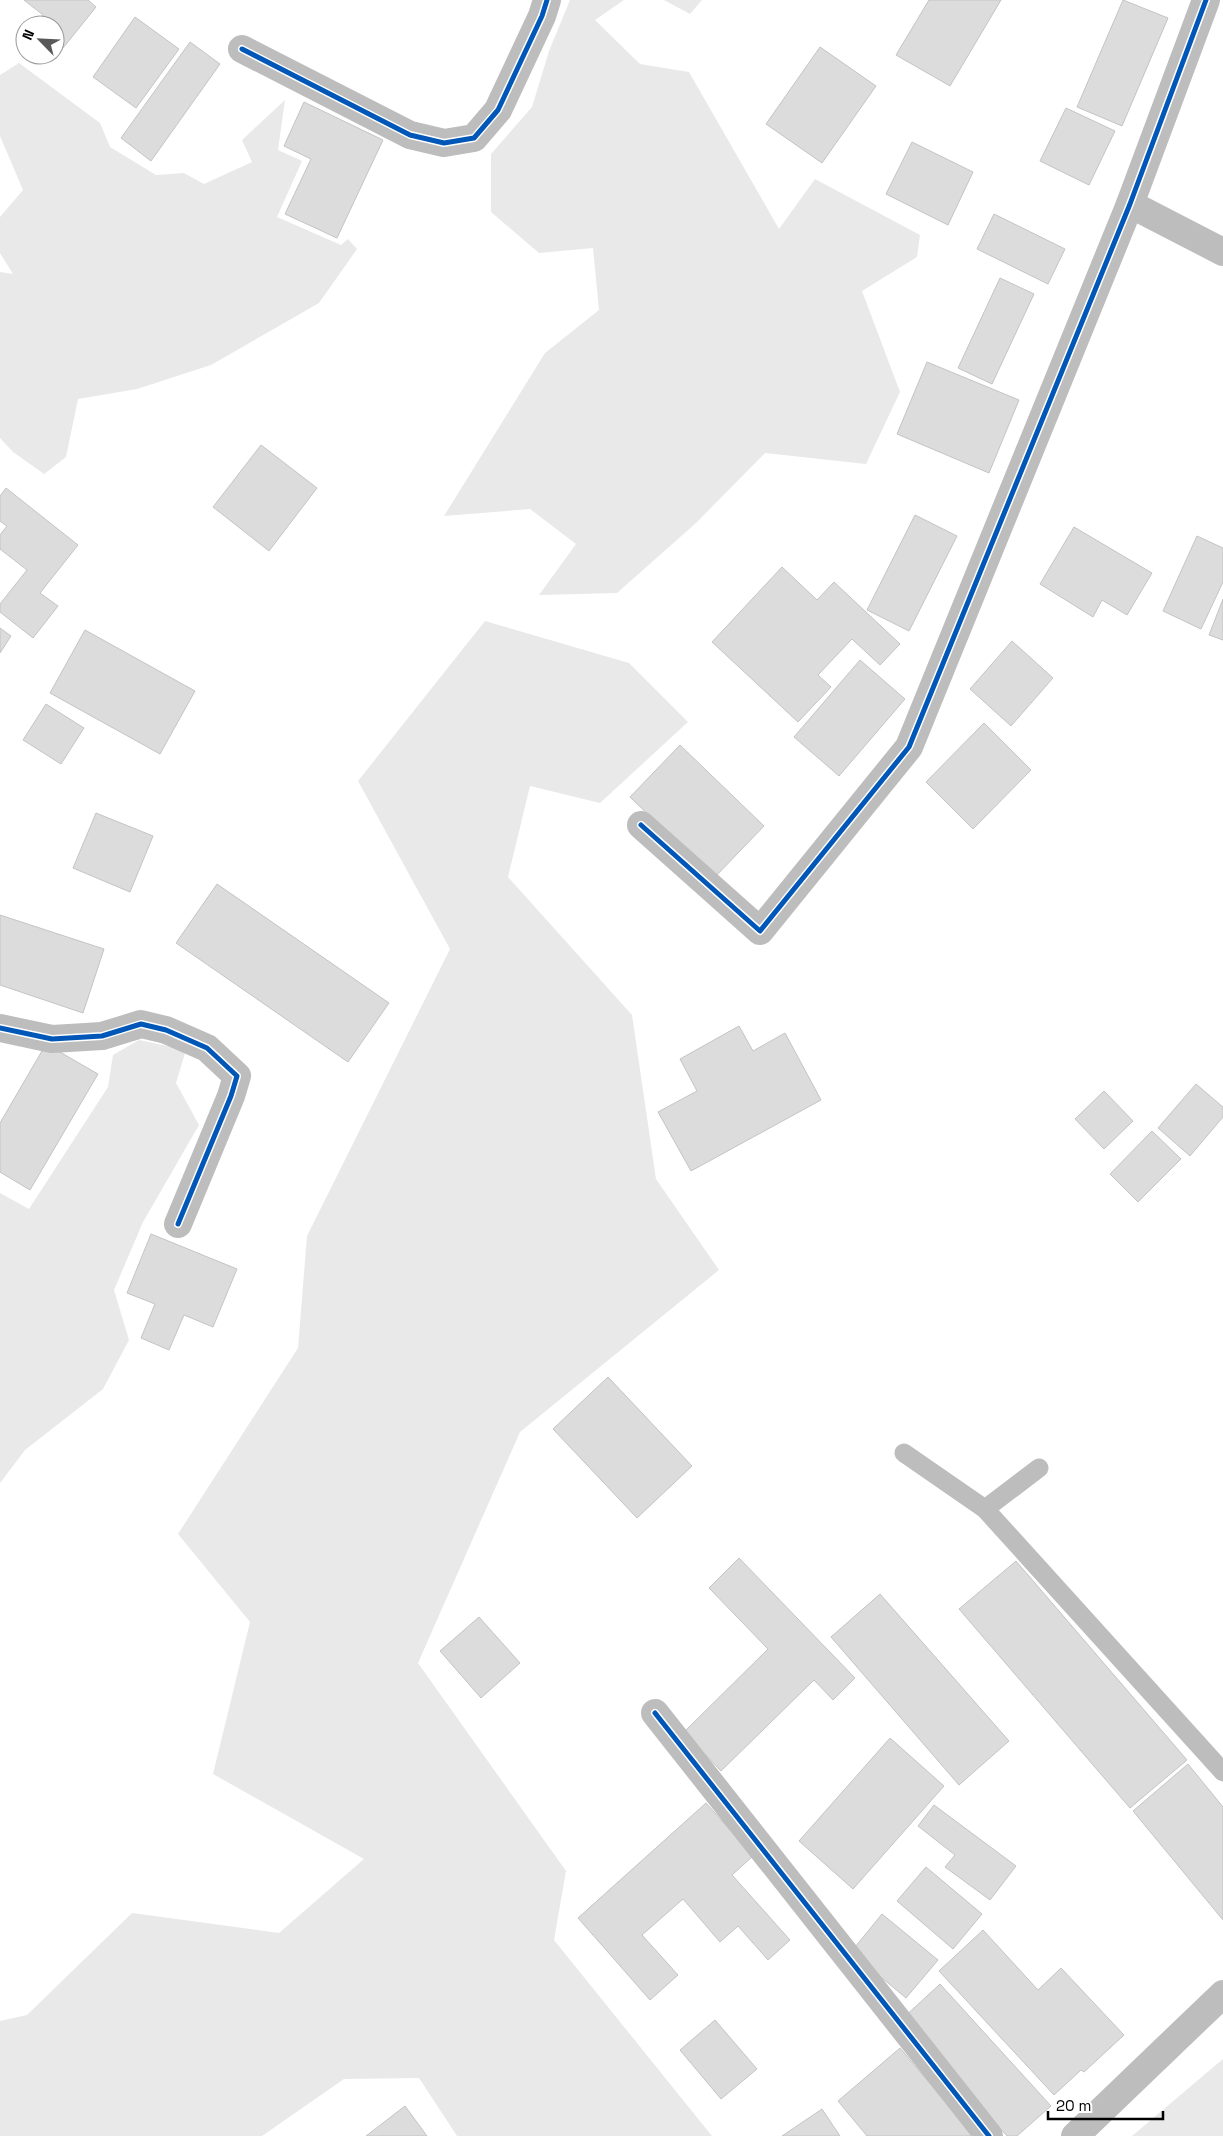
<svg xmlns="http://www.w3.org/2000/svg" width="1223" height="2136" viewBox="0 0 1223 2136" font-family="'Space Grotesk',sans-serif">
	<style>
		.green { fill: #e9e9e9 }
		.building { fill: #dcdcdc; stroke: #c4c4c4 }
		.lines { fill: none; stroke-linecap: round; stroke-linejoin: round }
		.lane { stroke: #bdbdbd; stroke-width: 19 }
		.street { stroke: #bdbdbd; stroke-width: 28 }
		.cycleway-casing { stroke: #fff; stroke-width: 8 }
		.cycleway { stroke: #0057b8; stroke-width: 5 }
	</style>
	<rect width="100%" height="100%" fill="#fff"/>
	<g class="green">
		<path d="M570 0H624L595 20 640 64 689 72 779 229 815 179 920 235 917 257 862 291 900 392 866 464 765 453 696 523 617 593 539 595 576 544 530 509 444 516 545 353 599 310 593 248 539 253 491 212V154L532 107 549 51Z"/>
		<path d="M664 0H702L690 14Z"/>
		<path d="M19 63 100 123 110 147 156 175 184 173 204 184 252 162 242 140 285 100 278 150 302 161 277 217 341 245 348 239 357 249 319 303 211 365 137 389 78 399 66 457 44 474 13 452 0 438V272L13 274 0 253V217L23 190 0 136V75Z"/>
		<path d="M485 621 629 663 688 722 600 803 530 786 508 877 632 1015 656 1179 719 1270 520 1432 418 1663 566 1871 554 1940 712 2136H457L419 2078 344 2079 262 2136H0V2021L27 2015 132 1913 279 1933 364 1859 213 1774 250 1622 178 1534 298 1348 307 1236 450 949 358 781Z"/>
		<path d="M139 1040 186 1050 176 1083 199 1125 143 1222 114 1290 129 1340 103 1389 25 1450 0 1483V1193L29 1209 108 1087 113 1055Z"/>
		<path d="M1223 2059V2136H1132Z"/>
	</g>
	<g class="building">
		<path d="M24 0H88L96 7 59 53 55 50V25H35L43 15Z"/>
		<path d="M929 0H1001L950 86 896 55Z"/>
		<path d="M1123 0 1168 18 1122 126 1077 107Z"/>
		<path d="M135 17 179 49 136 108 93 77Z"/>
		<path d="M190 42 220 64 151 161 121 138Z"/>
		<path d="M820 47 876 86 822 163 766 124Z"/>
		<path d="M304 102 383 140 337 238 285 214 311 159 284 146Z"/>
		<path d="M1066 108 1115 131 1089 185 1040 161Z"/>
		<path d="M912 142 973 172 948 225 886 194Z"/>
		<path d="M994 214 1065 249 1048 284 977 249Z"/>
		<path d="M1000 278 1034 294 992 384 958 368Z"/>
		<path d="M927 362 1019 400 989 473 897 434Z"/>
		<path d="M261 445 317 488 269 551 213 507Z"/>
		<path d="M6 488 78 545 40 593 58 606 33 638 0 612V604L27 570 0 549V535L7 526 0 521V496Z"/>
		<path d="M915 515 957 536 909 631 867 610Z"/>
		<path d="M1074 527 1152 573 1127 615 1102 600 1093 617 1040 584Z"/>
		<path d="M1197 536 1223 548V582L1201 629 1163 611Z"/>
		<path d="M782 567 817 600 834 582 900 644 880 665 852 639 818 675 831 687 798 722 712 642Z"/>
		<path d="M1223 599V640L1209 635Z"/>
		<path d="M0 628 11 636 0 653Z"/>
		<path d="M85 630 195 691 160 754 50 693Z"/>
		<path d="M1012 641 1053 678 1011 726 970 689Z"/>
		<path d="M860 660 905 699 839 776 794 737Z"/>
		<path d="M46 704 84 728 61 764 23 740Z"/>
		<path d="M984 723 1031 770 973 829 926 782Z"/>
		<path d="M680 745 764 826 714 878 630 797Z"/>
		<path d="M96 813 153 836 130 892 73 868Z"/>
		<path d="M217 884 389 1003 348 1062 176 943Z"/>
		<path d="M0 915 104 949 83 1013 0 985Z"/>
		<path d="M739 1026 753 1051 785 1033 821 1100 691 1171 658 1112 697 1091 680 1059Z"/>
		<path d="M46 1044 98 1074 30 1190 0 1172V1123Z"/>
		<path d="M1196 1084 1223 1107V1117L1190 1156 1158 1128Z"/>
		<path d="M1104 1091 1133 1121 1104 1149 1075 1119Z"/>
		<path d="M1152 1131 1181 1159 1138 1202 1110 1174Z"/>
		<path d="M151 1234 237 1269 213 1327 184 1315 169 1350 141 1338 155 1304 127 1293Z"/>
		<path d="M608 1377 692 1466 637 1518 553 1429Z"/>
		<path d="M739 1558 855 1678 833 1700 814 1680 721 1771 684 1732 768 1649 709 1588Z"/>
		<path d="M1016 1561 1187 1760 1130 1808 959 1609Z"/>
		<path d="M880 1594 1009 1741 959 1785 831 1637Z"/>
		<path d="M479 1617 520 1663 481 1698 440 1651Z"/>
		<path d="M890 1738 944 1786 853 1889 799 1841Z"/>
		<path d="M1188 1764 1223 1807V1920L1133 1811Z"/>
		<path d="M706 1803 753 1856 732 1875 790 1940 768 1960 738 1926 720 1942 683 1899 642 1935 678 1975 650 2000 578 1918Z"/>
		<path d="M934 1805 1016 1866 990 1900 945 1867 955 1855 918 1826Z"/>
		<path d="M926 1867 982 1914 953 1949 897 1901Z"/>
		<path d="M882 1914 938 1960 906 1998 851 1952Z"/>
		<path d="M983 1930 1038 1990 1061 1968 1124 2035 1084 2072 1081 2070 1054 2095 939 1971Z"/>
		<path d="M940 1984 1051 2106 1017 2136H1007L901 2020Z"/>
		<path d="M715 2020 757 2069 721 2099 680 2050Z"/>
		<path d="M900 2048 974 2136H867L838 2101Z"/>
		<path d="M405 2106 427 2136H366Z"/>
		<path d="M822 2109 840 2136H782Z"/>
	</g>
	<g class="lines">
		<g class="lane">
			<path d="M904 1453 985 1509 1223 1772"/>
			<path d="M985 1509 1039 1468"/>
		</g>
		<g class="street">
			<path d="M242 49 410 135 444 143 474 138 498 110 542 16 547 0"/>
			<path d="M1130 204 1223 252"/>
			<path d="M641 825 760 931 909 747 1130 204 1206 0"/>
			<path d="M0 1028 52 1039 102 1036 141 1024 166 1030 207 1048 237 1076 231 1096 178 1224"/>
			<path d="M655 1713 989 2136"/>
			<path d="M1075 2136 1223 1994"/>
		</g>
		<g class="cycleway-casing">
			<g id="cycleway">
				<path d="M242 49 410 135 444 143 474 138 498 110 542 16 547 0"/>
				<path d="M641 825 760 931 909 747 1130 204 1206 0"/>
				<path d="M0 1028 52 1039 102 1036 141 1024 166 1030 207 1048 237 1076 231 1096 178 1224"/>
				<path d="M655 1713 989 2136"/>
			</g>
		</g>
		<use href="#cycleway" class="cycleway"/>
	</g>
	<g transform="translate(40 40) rotate(294)"><circle r="24" fill="#ffffff" stroke="#999999"/>
	<path d="M0-4L9 19L0 12L-9 19Z" fill="#595959"/>
	<text y="-8" font-size="14" font-weight="bold" text-anchor="middle" fill="#000000">N</text>
	</g>
	<path d="M1048 2111v8h115v-8" fill="none" stroke="#000000" stroke-width="2.5"/>
	<text x="1056" y="2111" font-size="15" fill="#000000" stroke="#ffffff" stroke-width="4" paint-order="stroke">20 m</text>
</svg>
